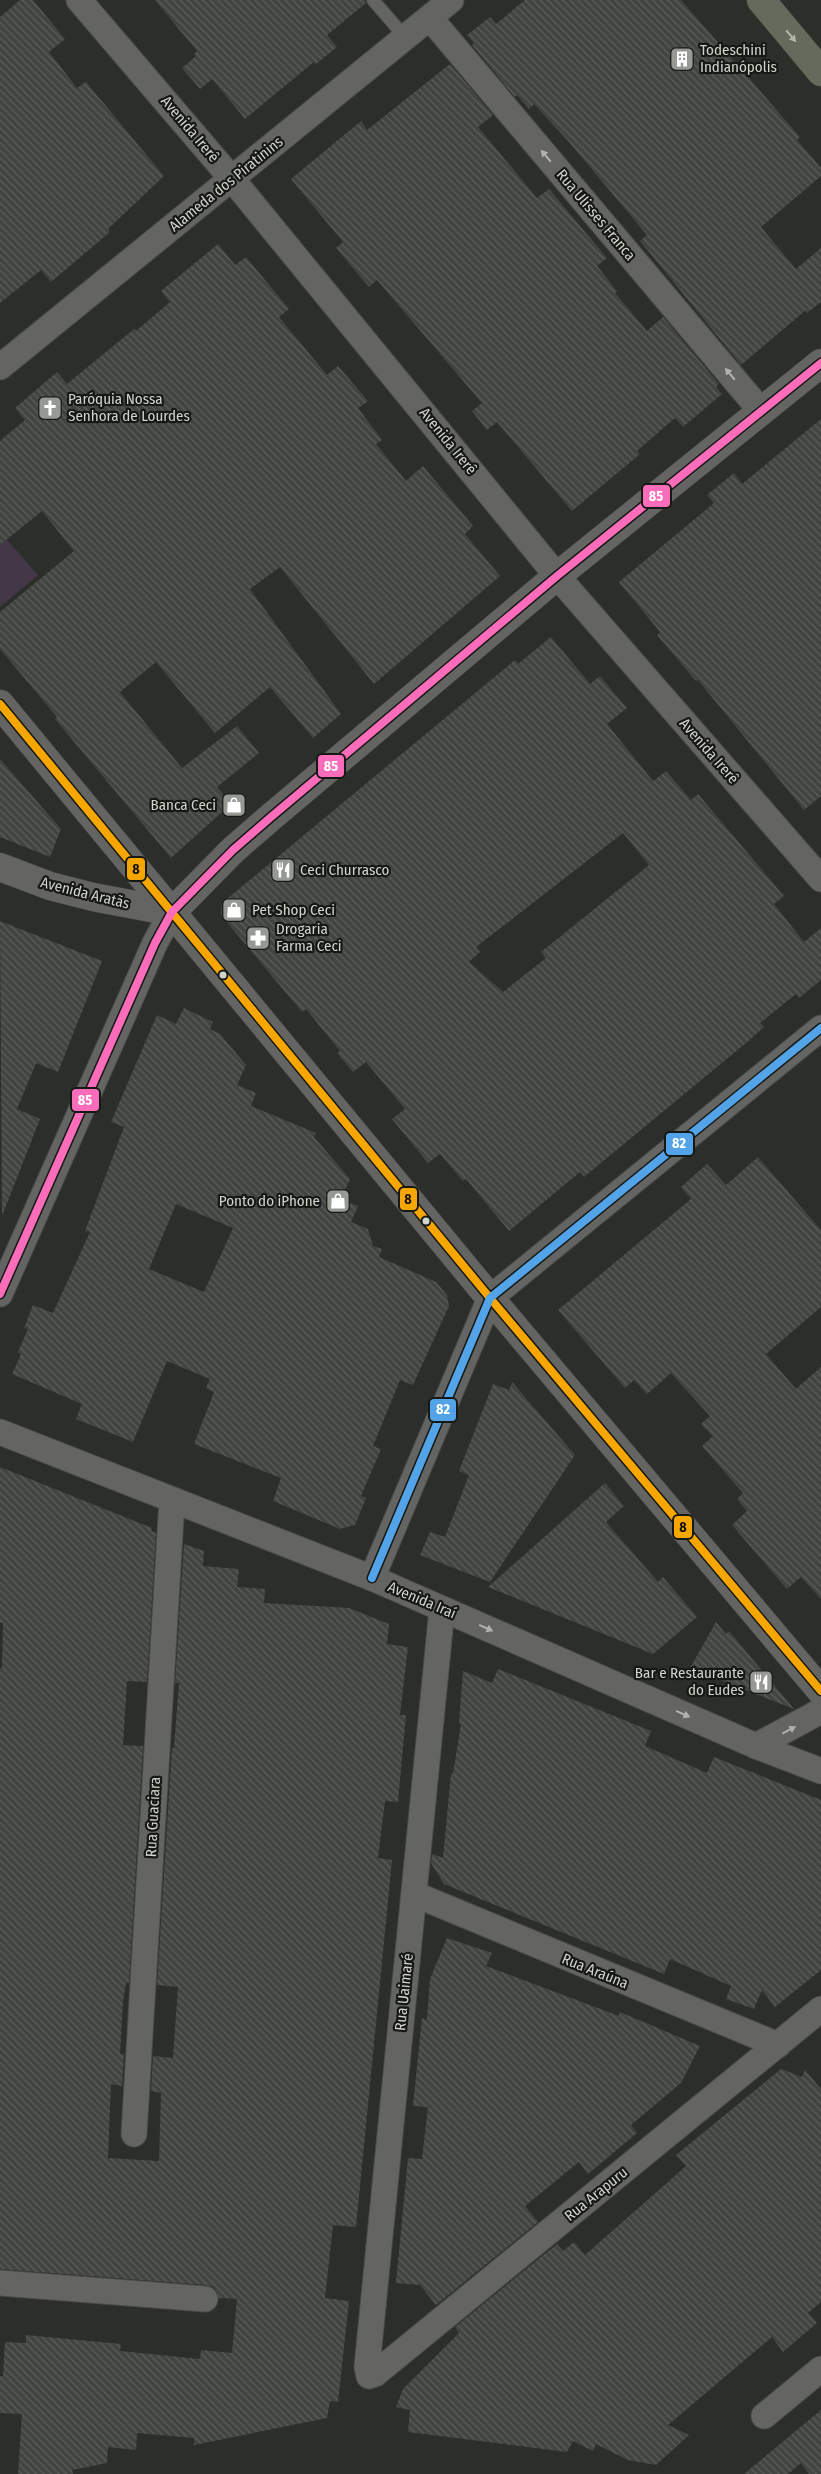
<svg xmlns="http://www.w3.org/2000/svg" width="821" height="2474" viewBox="0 0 821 2474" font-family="'Fira Sans Condensed',sans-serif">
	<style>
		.grass { fill: #433748 }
		.building { fill: url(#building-back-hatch); fill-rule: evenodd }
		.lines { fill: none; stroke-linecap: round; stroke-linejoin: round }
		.service-casing { stroke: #4a4c47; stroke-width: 14 }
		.minor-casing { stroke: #4a4c47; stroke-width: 27 }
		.tertiary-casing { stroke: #4a4c47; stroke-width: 29 }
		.primary-casing { stroke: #4a4c47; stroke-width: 29 }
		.service { stroke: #646562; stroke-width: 12 }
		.minor { stroke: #646562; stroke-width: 25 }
		.tertiary { stroke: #646562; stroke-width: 28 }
		.primary { stroke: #666a5d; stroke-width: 28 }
		.bus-1-casing { stroke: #161814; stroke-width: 11 }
		.bus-2-casing { stroke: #161814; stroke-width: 11 }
		.bus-3-casing { stroke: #161814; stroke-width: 11 }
		.bus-1 { stroke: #f7a600; stroke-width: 8 }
		.bus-2 { stroke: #fb6dba; stroke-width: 8 }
		.bus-3 { stroke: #53a3e8; stroke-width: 8 }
		.oneway { fill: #b1b4ab }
		.oneway2 { fill: #b0b2ad }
		.bus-dot { fill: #d1d3cd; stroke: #161814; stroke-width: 2 }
		.labels { text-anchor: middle; stroke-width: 4.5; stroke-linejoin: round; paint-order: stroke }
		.poi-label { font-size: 15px; fill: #d1d3cd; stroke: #161814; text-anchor: start }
		.street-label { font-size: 15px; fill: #d1d3cd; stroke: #161814 }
		.line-badge { stroke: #161814; stroke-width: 2 }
		.badge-label { font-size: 14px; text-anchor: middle; font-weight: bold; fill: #fff }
		.pale-badge-label { font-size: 14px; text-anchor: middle; font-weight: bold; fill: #111 }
	</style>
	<defs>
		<pattern id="building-back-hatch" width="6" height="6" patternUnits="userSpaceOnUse" patternTransform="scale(1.25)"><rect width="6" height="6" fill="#42443f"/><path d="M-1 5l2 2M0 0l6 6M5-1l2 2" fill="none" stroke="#5c5e5a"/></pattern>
	</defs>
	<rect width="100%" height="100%" fill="#2c2f29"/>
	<path class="grass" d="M0 532 38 575 0 607Z"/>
	<g class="building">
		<path d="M20 0H33L65 39 49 52 77 88 86 82 164 176 108 229 110 232 51 282 41 270 0 303V17Z"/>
		<path d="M155 0H365L366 3 327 35 337 47 316 64 314 62 245 119 212 79 200 89 182 68 196 56 194 54 197 51Z"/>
		<path d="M525 0H681L800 137 797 140 821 168V176L761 227 796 269 821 248V302L807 313 806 310 741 365 640 241 647 235 569 142 534 104 529 109 517 95 515 97 472 45 474 43 467 35 490 17 496 24Z"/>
		<path d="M450 64 493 115 478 127 537 198 549 189 607 258 597 266 617 291 615 293 647 331 663 317 719 384 716 387 722 394 683 427 675 418 637 451 640 454 572 511 497 422 487 430 472 411 482 403 377 280 369 287 336 248 343 242 291 179 361 121 367 130Z"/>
		<path d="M218 244 235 265 246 257 289 309 279 317 327 375 338 366 368 401 358 408 382 440 376 444 406 481 423 466 473 526 465 534 500 576 374 684 280 567 250 589 341 714 313 738 270 687 215 733 156 662 120 692 182 768 237 726 259 753 217 787 231 804 171 858 55 719 57 717 0 649V612L74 551 42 511 0 545V441L25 420 15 408 57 372 67 384 134 329 136 331 170 302 161 291Z"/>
		<path d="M821 419V796L804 810 698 680 696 681 657 635 660 632 619 582 714 503 707 495 734 473 742 484Z"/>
		<path d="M551 637 590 684 600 676 627 708 607 724 653 781 666 771 691 800 698 794 784 896 774 904 804 942 821 928V980L799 998 796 994 760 1023 764 1027 746 1043 584 1177 580 1172 509 1231 466 1179 463 1181 440 1154 428 1163 392 1119 405 1109 366 1062 353 1072 337 1053 340 1051 306 1009 302 1012 221 915 222 903 515 660 518 664ZM623 833 649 865 541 952 546 958 503 992 469 962 480 952 476 947Z"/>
		<path d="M0 759 61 829 50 857 0 837Z"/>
		<path d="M0 921 102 961 58 1072 36 1063 17 1109 40 1119 2 1216Z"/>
		<path d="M184 1008 213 1022 210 1029 220 1034 246 1065 237 1085 256 1093 251 1106 316 1133 314 1137 350 1179 341 1199 358 1206 351 1222 368 1229 373 1246 382 1249 379 1257 436 1282 447 1295 449 1306 413 1385 400 1380 373 1446 381 1449 361 1496 366 1498 355 1525 340 1529 273 1501 281 1478 194 1444 214 1392 206 1388 210 1379 167 1361 133 1442 76 1419 82 1404 12 1374 21 1354 18 1352 28 1329 24 1328 33 1305 53 1313 90 1232 85 1231 124 1127 111 1122 157 1015 176 1024ZM176 1204 233 1228 204 1292 149 1269Z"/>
		<path d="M758 1157 821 1230V1307L766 1354 796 1389 821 1367V1599L801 1577 787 1589 732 1525 747 1511 737 1499 743 1493 702 1446 713 1436 701 1424 710 1416 671 1373 647 1394 634 1380 625 1388 558 1310 691 1199 681 1187 707 1164 726 1185Z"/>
		<path d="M512 1382 575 1455 490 1582 420 1555 430 1532 445 1537 469 1475 459 1471 493 1384 509 1390Z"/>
		<path d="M0 1467 152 1528 151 1531 156 1533 147 1682 127 1681 123 1745 143 1746 129 1983H126L123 2001 120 2054H124L122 2086 111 2084 108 2158 159 2161 161 2093 151 2091 153 2056 173 2058 178 1987 157 1985 172 1748H174L179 1683H175L184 1544 204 1551 203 1566 239 1569 237 1587 265 1589 264 1603 349 1608 389 1624 387 1644 408 1647 400 1715H406L398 1802 385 1801 378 1858 392 1860 356 2227 333 2225 325 2298 349 2301 338 2402 330 2401 327 2418 194 2445V2438L137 2433 136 2450 108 2447 107 2463 72 2470 73 2474H18L22 2414 0 2413V2376H3L5 2342 26 2343V2335L121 2344 120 2351 200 2359 201 2350 232 2353 237 2299 219 2298 214 2287 206 2285 0 2269V1668H2L3 1623H0Z"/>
		<path d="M605 1483 624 1506 606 1522 658 1582 663 1577 697 1617 653 1654 488 1587Z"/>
		<path d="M716 1622 726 1634 729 1631 794 1709 690 1668Z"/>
		<path d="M498 1669 651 1731 645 1746 707 1773 714 1757 821 1800V1970L775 2007 762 1990 754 2009 726 1999 731 1986 670 1959 664 1974 444 1884 431 1863 432 1854 443 1858 451 1773 453 1774 461 1724H459L463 1671 492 1683Z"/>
		<path d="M447 1938 492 1953 486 1966 619 2016 620 2012 700 2046 681 2083 631 2125 637 2133 588 2174 579 2162 525 2206 538 2222 436 2305 420 2285 396 2283 408 2158 422 2159 428 2107 413 2106 422 2018 427 2020 430 1979Z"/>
		<path d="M781 2069 802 2077 805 2070 821 2089V2302L808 2313 817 2323 783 2352 772 2337 668 2425 689 2435 656 2465 628 2460 596 2444 593 2451 573 2441 567 2452 408 2432 410 2410 396 2407 403 2389 459 2333 455 2327 557 2244 563 2251 574 2242 585 2255 686 2166 676 2155Z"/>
		<path d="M821 2410V2474H809L801 2463 788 2474H744Z"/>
	</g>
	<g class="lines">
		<g class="service-casing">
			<path id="service" d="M373 0 405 37"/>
		</g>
		<g class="minor-casing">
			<g id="minor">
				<path d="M79 0 232 179 557 576 821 879"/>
				<path d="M430 18 761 411"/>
				<path d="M0 367 451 0"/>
				<path d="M0 1294 155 943 172 912"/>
				<path d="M0 1432 372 1578 756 1746 821 1771"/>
				<path d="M372 1578 490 1298 821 1028"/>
				<path d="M442 1609 367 2367 369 2376 375 2374 821 2009"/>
				<path d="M756 1746 821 1711"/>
				<path d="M414 1894 778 2045"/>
				<path d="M134 2134 172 1500"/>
				<path d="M0 2283 205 2299"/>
				<path d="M764 2416 821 2369"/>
			</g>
		</g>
		<g class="tertiary-casing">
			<g id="tertiary">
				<path d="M0 704 490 1298 821 1691"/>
				<path d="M0 867 50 886 93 897 172 912"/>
				<path d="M172 912 233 850 271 817 557 576 821 363"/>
			</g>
		</g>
		<g class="primary-casing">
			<path id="primary" d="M761 0 821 72"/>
		</g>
		<use href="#service" class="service"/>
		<use href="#minor" class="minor"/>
		<use href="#tertiary" class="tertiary"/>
		<use href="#primary" class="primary"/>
		<g class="bus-1-casing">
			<path id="bus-1" d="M0 704 490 1298 821 1691"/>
		</g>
		<g class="bus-2-casing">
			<path id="bus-2" d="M0 1294 155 943 172 912 233 850 271 817 557 576 821 363"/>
		</g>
		<g class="bus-3-casing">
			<path id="bus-3" d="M372 1578 490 1298 821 1028"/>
		</g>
		<use href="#bus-1" class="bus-1"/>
		<use href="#bus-2" class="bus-2"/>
		<use href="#bus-3" class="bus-3"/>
	</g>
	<defs><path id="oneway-solid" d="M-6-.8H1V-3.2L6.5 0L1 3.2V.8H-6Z" transform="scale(1.25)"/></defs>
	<use class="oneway" href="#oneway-solid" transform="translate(791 36) rotate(50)"/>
	<g class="oneway2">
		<use href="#oneway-solid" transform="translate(546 156) rotate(-130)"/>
		<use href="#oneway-solid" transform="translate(730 374) rotate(-130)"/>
		<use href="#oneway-solid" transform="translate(486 1628) rotate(24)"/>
		<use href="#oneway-solid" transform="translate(683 1714) rotate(24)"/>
		<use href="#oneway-solid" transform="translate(789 1730) rotate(-28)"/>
	</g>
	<defs>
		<g id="building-square" transform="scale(1.25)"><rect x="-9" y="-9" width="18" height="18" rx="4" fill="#979a94" stroke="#161814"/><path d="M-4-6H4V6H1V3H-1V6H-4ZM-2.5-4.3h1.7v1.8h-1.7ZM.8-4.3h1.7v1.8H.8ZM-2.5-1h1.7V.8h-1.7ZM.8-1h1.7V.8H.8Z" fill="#fff"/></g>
		<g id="church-square" transform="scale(1.25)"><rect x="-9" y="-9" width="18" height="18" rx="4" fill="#979a94" stroke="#161814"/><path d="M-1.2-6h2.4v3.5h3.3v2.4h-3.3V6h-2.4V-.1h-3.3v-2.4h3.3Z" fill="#fff"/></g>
		<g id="shop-square" transform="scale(1.25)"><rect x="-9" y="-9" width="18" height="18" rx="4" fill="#979a94" stroke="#161814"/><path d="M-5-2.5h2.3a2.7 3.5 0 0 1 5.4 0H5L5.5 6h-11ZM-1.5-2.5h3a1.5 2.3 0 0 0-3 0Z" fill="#fff"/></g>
		<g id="restaurant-square" transform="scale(1.25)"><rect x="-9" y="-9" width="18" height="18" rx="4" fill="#979a94" stroke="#161814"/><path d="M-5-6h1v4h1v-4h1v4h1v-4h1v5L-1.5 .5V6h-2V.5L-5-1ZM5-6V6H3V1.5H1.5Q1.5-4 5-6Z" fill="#fff"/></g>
		<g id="pharmacy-square" transform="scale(1.25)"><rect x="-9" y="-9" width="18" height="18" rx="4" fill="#979a94" stroke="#161814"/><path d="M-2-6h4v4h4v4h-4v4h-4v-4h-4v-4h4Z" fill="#fff"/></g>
	</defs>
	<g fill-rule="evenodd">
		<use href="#building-square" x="682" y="59"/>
		<use href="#church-square" x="50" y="408"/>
		<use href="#shop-square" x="234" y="805"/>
		<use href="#restaurant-square" x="283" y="870"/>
		<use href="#shop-square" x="234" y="910"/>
		<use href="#pharmacy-square" x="258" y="938"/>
		<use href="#shop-square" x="338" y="1201"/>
		<use href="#restaurant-square" x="761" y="1682"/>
	</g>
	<g class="bus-dot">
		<circle cx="223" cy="975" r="4.5"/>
		<circle cx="426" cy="1221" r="4.5"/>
	</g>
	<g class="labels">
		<g class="poi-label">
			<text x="700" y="55">Todeschini<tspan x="700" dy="17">Indianópolis</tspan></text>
			<text x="68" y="404">Paróquia Nossa<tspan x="68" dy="17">Senhora de Lourdes</tspan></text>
			<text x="216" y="810" text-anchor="end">Banca Ceci</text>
			<text x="300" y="875">Ceci Churrasco</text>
			<text x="252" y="915">Pet Shop Ceci</text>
			<text x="276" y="934">Drogaria<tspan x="276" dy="17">Farma Ceci</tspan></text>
			<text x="320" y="1206" text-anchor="end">Ponto do iPhone</text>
			<text x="744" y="1678" text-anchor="end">Bar e Restaurante<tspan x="744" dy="17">do Eudes</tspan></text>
		</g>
		<g class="street-label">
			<text transform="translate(190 129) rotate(50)" y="5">Avenida Irerê</text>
			<text transform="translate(226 184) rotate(-39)" y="5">Alameda dos Piratinins</text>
			<text transform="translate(596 215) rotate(50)" y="5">Rua Ulisses Franca</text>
			<text transform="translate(448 441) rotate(51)" y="5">Avenida Irerê</text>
			<text transform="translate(709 751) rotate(49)" y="5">Avenida Irerê</text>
			<text transform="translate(85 893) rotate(14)" y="5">Avenida Aratãs</text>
			<text transform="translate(422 1600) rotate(23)" y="5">Avenida Iraí</text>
			<text transform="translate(153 1817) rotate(-87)" y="5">Rua Guaciara</text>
			<text transform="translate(595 1971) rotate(22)" y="5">Rua Araúna</text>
			<text transform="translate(404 1992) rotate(-84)" y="5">Rua Uaimaré</text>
			<text transform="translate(596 2194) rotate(-39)" y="5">Rua Arapuru</text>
		</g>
	</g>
	<g class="line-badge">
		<rect x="642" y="484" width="29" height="24" rx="5" fill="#fb6dba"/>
		<rect x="317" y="754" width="28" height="24" rx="5" fill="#fb6dba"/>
		<rect x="126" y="857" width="20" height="24" rx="5" fill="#f7a600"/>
		<rect x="71" y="1088" width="29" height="24" rx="5" fill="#fb6dba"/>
		<rect x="665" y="1132" width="29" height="24" rx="5" fill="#53a3e8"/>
		<rect x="399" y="1187" width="19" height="24" rx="5" fill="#f7a600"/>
		<rect x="429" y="1398" width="28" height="24" rx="5" fill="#53a3e8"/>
		<rect x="673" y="1515" width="20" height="24" rx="5" fill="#f7a600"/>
	</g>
	<g class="badge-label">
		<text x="656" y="501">85</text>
		<text x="331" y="771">85</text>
		<text x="85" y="1105">85</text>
		<text x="679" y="1148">82</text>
		<text x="443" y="1414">82</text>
	</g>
	<g class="pale-badge-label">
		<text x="136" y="874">8</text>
		<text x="408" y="1204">8</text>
		<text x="683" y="1532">8</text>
	</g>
</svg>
